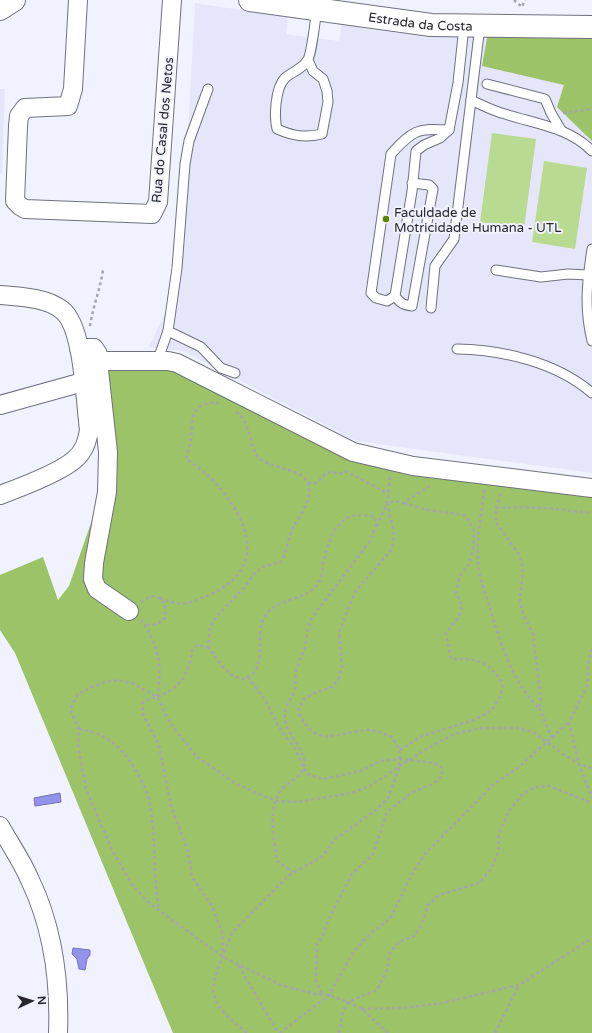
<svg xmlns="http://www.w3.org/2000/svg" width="592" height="1033" viewBox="0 0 592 1033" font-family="'Varela Round',sans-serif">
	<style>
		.built { fill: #e5e6f9 }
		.green { fill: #b9da91 }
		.forest { fill: #9cc367 }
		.water { fill: #9493eb; stroke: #7372b2 }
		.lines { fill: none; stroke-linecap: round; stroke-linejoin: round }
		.service-casing { stroke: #70717f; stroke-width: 11 }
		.minor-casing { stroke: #70717f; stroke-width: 20 }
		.tertiary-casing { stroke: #70717f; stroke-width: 24 }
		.path { stroke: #a5a6b0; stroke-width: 2.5; stroke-dasharray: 3 3; stroke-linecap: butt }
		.service { stroke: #fff; stroke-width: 9 }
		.minor { stroke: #fff; stroke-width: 18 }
		.tertiary { stroke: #fff; stroke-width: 22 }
		.poi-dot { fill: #5a8203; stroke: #f1f2ff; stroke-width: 1.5 }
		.labels { text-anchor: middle; stroke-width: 4; stroke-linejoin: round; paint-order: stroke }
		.street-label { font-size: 13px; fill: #26262c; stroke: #f1f2ff }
		.poi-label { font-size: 13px; fill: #26262c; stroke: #f1f2ff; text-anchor: start }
	</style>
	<rect width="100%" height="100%" fill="#f1f2ff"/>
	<g class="built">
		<path d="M195 3 288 17 286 34 339 41 342 24 373 30 428 37 487 36 592 39V473L356 441 183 351 149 347 170 303 188 132Z"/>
		<path d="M0 89H5L2 173H0Z"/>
	</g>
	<g class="green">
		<path d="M492 133 536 139 524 228 480 222Z"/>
		<path d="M544 161 587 168 575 249 532 242Z"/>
	</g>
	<g class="forest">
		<path d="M488 32 592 35V141L557 107 564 85 482 66Z"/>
		<path d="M105 363 170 369 346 455 592 494V1033H173L15 653 0 630V575L43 557 58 600 69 586 114 457Z"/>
	</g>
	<g class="water">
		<path d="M60 793 61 802 35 806 34 798Z"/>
		<path d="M73 948 90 950V955L87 959 85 970 79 969 77 959 72 954Z"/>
	</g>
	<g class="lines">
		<g class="service-casing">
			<g id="service">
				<path d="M308 60 313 71 323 79 327 91 328 102 322 134C305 138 293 136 277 129 274 117 275 88 285 78 292 72 302 69 307 61 312 55 315 19 317 9"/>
				<path d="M487 84 545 99 551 113 561 130"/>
				<path d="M208 89 189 141 185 164 177 268 168 331 201 347 221 368 235 373"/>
				<path d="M471 100C482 105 493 111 505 114 536 124 568 127 592 151"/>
				<path d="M412 183 429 185 433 189 412 306C403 305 400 303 395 296L412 191 416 151 424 145 440 138 449 130 458 83 464 26"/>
				<path d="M592 249C587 282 584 308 592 341"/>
				<path d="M496 270 541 277 568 274 588 275"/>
				<path d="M395 296 387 301 376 298 371 293 391 154C413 130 417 128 449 130"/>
				<path d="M431 308 435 266 454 239 480 26"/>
				<path d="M457 349C503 350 556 362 592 393"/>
				<path d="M157 362 168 331"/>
			</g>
		</g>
		<g class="minor-casing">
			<g id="minor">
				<path d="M78 0 73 89 68 106 25 108 19 116 18 126 15 201 20 206 25 209 152 214 158 202 172 0"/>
				<path d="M0 295C20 297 45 297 62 310 84 327 85 402 89 430 87 442 84 452 74 460 59 473 19 488 0 495"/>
				<path d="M79 348H94L98 354V361H168L177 363 353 452 413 466 592 488"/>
				<path d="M98 361 108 452 107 492 94 563 93 579 97 589 129 611"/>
				<path d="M0 405 83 382"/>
				<path d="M0 826C10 844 22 861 30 880 53 928 60 980 58 1033"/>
			</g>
		</g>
		<g class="tertiary-casing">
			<g id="tertiary">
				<path id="s1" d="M250 0 431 25 592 27"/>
				<path d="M0 9 14 0"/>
			</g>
		</g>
		<g class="path">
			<path d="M514 0 522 7 525 0"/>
			<path d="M563 113 592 109"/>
			<path d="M90 326C93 306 100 290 103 270"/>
			<path d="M236 412C251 423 249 442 257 456 261 461 267 463 273 465 281 468 291 470 299 474 321 487 302 512 293 528 287 539 288 551 281 562L262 567 254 574 244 588 216 617 209 631V648L223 667 233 676 244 679C247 678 252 675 254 673 265 659 255 631 265 616 277 597 305 602 318 584 322 579 322 569 323 563 331 533 338 508 375 517L376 526 370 541 313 616C307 628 308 630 306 642 305 652 298 661 296 671 295 677 296 683 295 689 292 702 281 707 286 723 289 737 306 750 304 765 303 775 291 781 284 787 266 805 274 839 277 861L293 872"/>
			<path d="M308 483H317L326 473 332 472 338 474 347 472 387 493"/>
			<path d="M484 490C481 519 474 547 480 576 482 585 486 595 489 605 500 640 511 682 539 708L541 701 533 634 523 614 520 600 523 567 518 553 496 522V508L501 492"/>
			<path d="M496 508C515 507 535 507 555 509 568 510 579 513 592 512"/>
			<path d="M377 526 387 503 390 477"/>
			<path d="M160 598C182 607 187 604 209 595 270 568 248 518 213 480 205 472 195 466 186 459 188 452 190 445 191 437 193 424 189 410 205 404 210 403 212 402 218 403"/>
			<path d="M141 602 151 596 160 598 165 605V618L158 624 144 625"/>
			<path d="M141 620C158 640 163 671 157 696"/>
			<path d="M209 648 198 645 192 650C190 673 179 690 156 697 150 699 148 699 142 703L143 714 159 745 171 806 188 851 192 877 212 906 222 932 223 955"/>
			<path d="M592 649 589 659 587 686 569 722 579 764 592 798"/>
			<path d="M248 677 265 700 279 727 294 747 307 774 323 779 361 771 380 761 400 759 434 763 442 768V776L433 784 411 793 387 812 373 854 352 874 330 917 323 935 317 944 316 980 322 994"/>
			<path d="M539 708 552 738"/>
			<path d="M79 729C111 734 125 751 140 778 144 786 149 795 150 804 156 839 153 875 159 910"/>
			<path d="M400 750 422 736 474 720 492 710 500 697 503 684C489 661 478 658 451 659L446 633 459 617 462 606 456 593 460 576 469 564 473 550 474 532 470 522 464 515 428 510 403 503"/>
			<path d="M239 966 278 1033"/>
			<path d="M362 1009 402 1008 442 1003 519 985 592 938"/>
			<path d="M247 1033 227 1016 217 1004 213 991 215 976 232 933 288 876 323 856 334 840 376 810 388 798 399 768 400 750 392 737C385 734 377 730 369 730 337 731 316 752 298 711L304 699 315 693 332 687 339 678 342 667 339 632 355 592 392 549 394 532 387 503 395 501 403 503 431 485"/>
			<path d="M280 1033 329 995 354 951 373 931 390 919 411 876 424 855 494 784 519 767 569 722"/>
			<path d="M339 1033 343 1011 348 1002 377 990 387 970 390 952 399 942 414 936 422 924 428 905 439 895 479 883 491 869 498 853 499 834 508 812 521 796 534 787 549 786 592 803"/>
			<path d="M388 1033 362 1009 348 1002 329 995 315 994 281 985 223 957 149 903 133 886 112 850 86 789 78 744 79 729 70 709 78 694 90 688 105 682 118 680 132 683 157 697 170 723 196 756 236 784 276 801 297 802 352 793 370 786 423 751 454 734 482 728H518L535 733 563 754 579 764 592 768"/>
			<path d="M495 1033 519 985"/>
		</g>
		<use href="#service" class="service"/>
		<use href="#minor" class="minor"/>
		<use href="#tertiary" class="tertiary"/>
	</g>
	<circle class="poi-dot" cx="386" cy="219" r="4"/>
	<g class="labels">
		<g class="street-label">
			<text dy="5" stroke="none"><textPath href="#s1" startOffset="172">Estrada da Costa</textPath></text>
			<text transform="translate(162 130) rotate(-85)" y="5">Rua do Casal dos Netos</text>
		</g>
		<g class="poi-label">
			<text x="394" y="217">Faculdade de<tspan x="394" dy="15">Motricidade Humana - UTL</tspan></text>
		</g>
	</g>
	<g transform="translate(32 1001) rotate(86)" stroke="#f1f2ff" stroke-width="3" paint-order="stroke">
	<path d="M0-3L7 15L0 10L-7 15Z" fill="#26262c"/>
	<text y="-6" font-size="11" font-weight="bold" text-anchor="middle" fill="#26262c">N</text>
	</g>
</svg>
